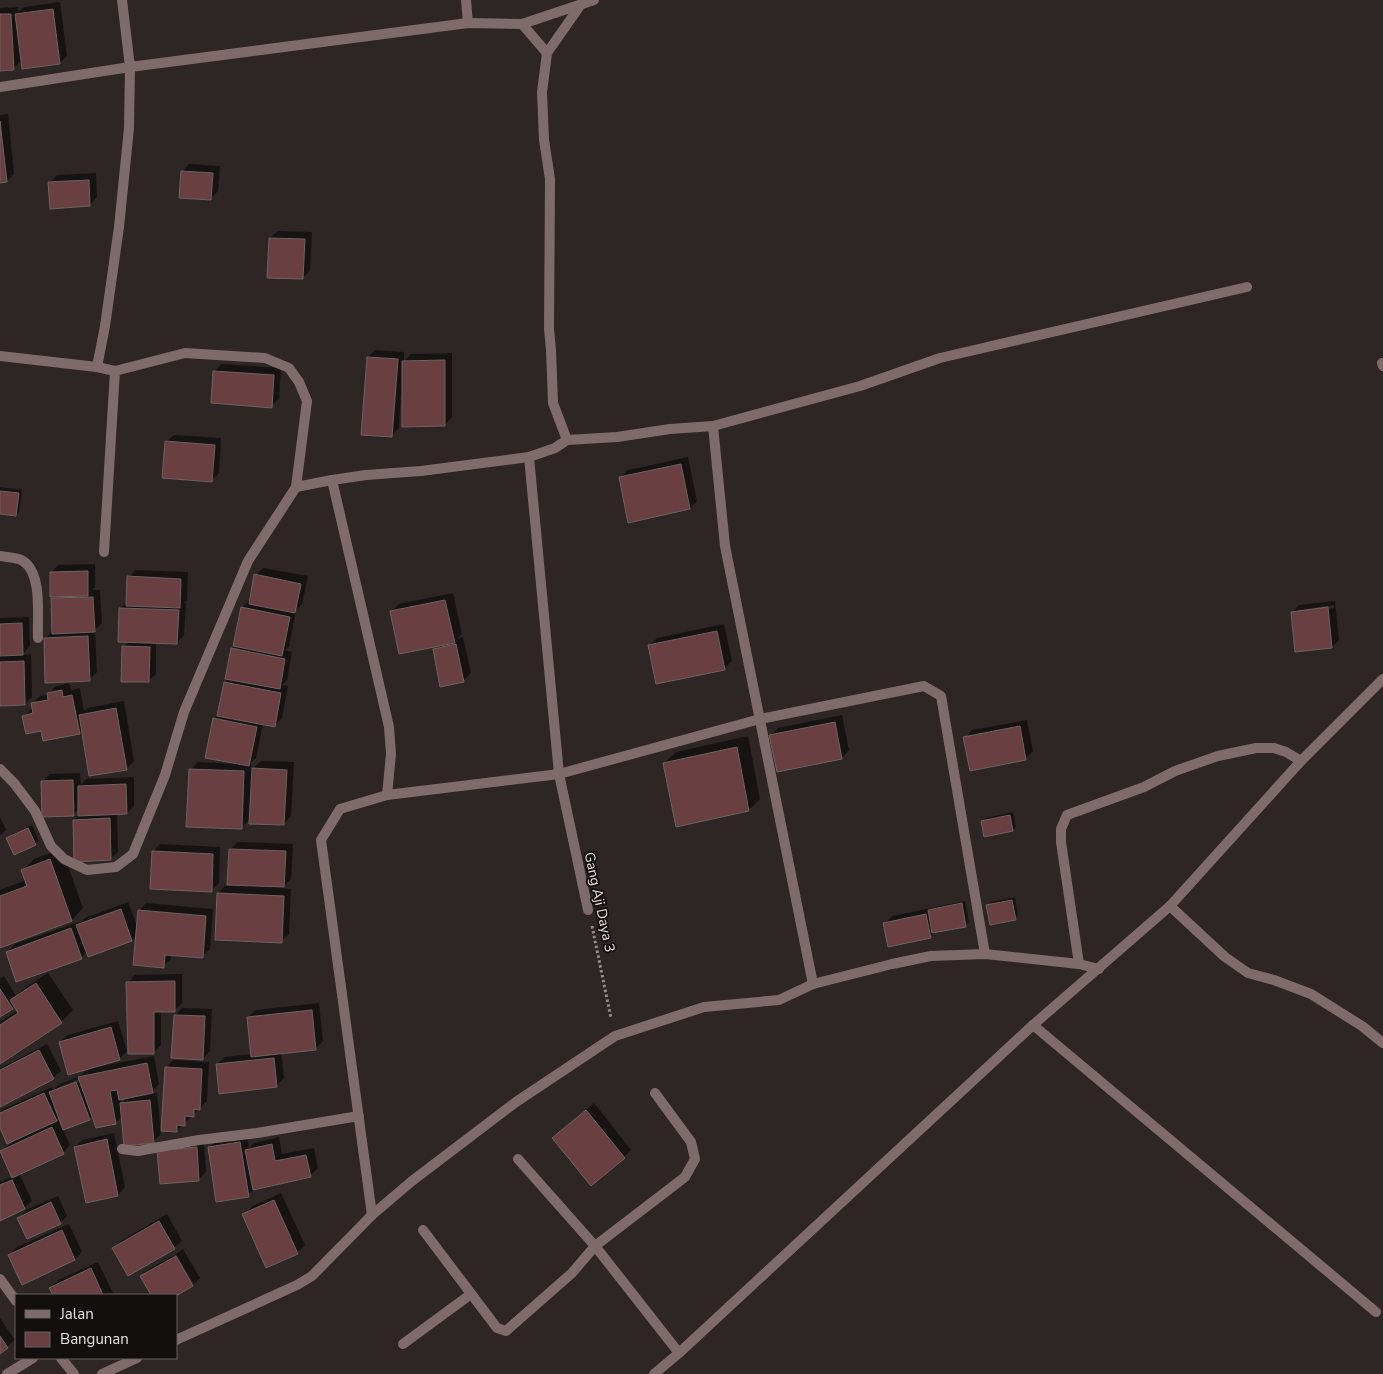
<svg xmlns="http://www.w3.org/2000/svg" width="1383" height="1374" viewBox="0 0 1383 1374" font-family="'Nunito Sans',sans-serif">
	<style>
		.shadow { fill: #0007; fill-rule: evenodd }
		.building { fill: #693f42; stroke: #6d6262 }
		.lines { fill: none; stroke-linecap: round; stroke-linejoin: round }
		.path { stroke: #948c8c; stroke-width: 3; stroke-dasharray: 2.5 2.5; stroke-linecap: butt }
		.lane { stroke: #806b6c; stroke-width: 10 }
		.street { stroke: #806b6c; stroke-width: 10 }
		.labels { text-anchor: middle; stroke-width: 4; stroke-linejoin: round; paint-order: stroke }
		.street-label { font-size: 14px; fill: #e9e2e2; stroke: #130f0f }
	</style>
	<rect width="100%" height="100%" fill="#2e2525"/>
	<g class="shadow">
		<path d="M60 2 67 56 59 63 22 60 13 69H0V8L18 7V12L24 7Z"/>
		<path d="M8 114 14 174 7 181 0 182V115Z"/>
		<path d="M189 164 220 166 218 191 211 198 182 172Z"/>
		<path d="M96 173 97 197 90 205 49 183 57 175Z"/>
		<path d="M278 231 312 232 310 270 303 278 270 238Z"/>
		<path d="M375 350 404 352V361L411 354 452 353V417L445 425 401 395 399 428 391 436 368 357Z"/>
		<path d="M222 364 281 368 279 399 271 406 214 371Z"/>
		<path d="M174 435 221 438 219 473 211 481 166 442Z"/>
		<path d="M688 457 697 501 690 508 629 521 620 478 628 470Z"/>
		<path d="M0 487 22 490 19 512 16 515 0 513Z"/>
		<path d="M95 564V587L92 590H100L102 623 95 630 97 672 89 680 45 638 53 631 51 573 58 565Z"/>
		<path d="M263 568 308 576 302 604 296 610 289 647 285 650 292 652 287 680 282 685 288 686 282 718 274 726 263 724 256 758 249 764H251V770L261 761 294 762 291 816 284 824 251 818 241 828 190 770 198 762 234 764 214 719 219 714 225 682 229 678 232 649 236 645H235L243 607 250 600 256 575Z"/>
		<path d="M136 570 188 572 187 600 184 603H186L184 636 176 643 156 642V674L148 681 123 647 129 641 121 608 128 601 129 577Z"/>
		<path d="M453 593 462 634 457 639 463 637 471 673 463 681 434 649 439 645 391 612 399 604Z"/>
		<path d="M1335 601 1339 640 1332 647 1292 612 1299 605ZM1334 605V608L1298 612V610Z"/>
		<path d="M29 617 30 646 22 655 31 654 32 697 25 704 0 705V618Z"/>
		<path d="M724 624 732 661 724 669 649 646 657 638Z"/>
		<path d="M69 683 71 690 80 688 84 711 88 708 124 701 134 761 126 769 83 729 79 733 42 730 23 716 33 708 32 704 40 696 48 694 56 686Z"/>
		<path d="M842 715 849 750 842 758 778 771 770 736 778 728Z"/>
		<path d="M1027 720 1033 751 1025 759 965 738 972 730Z"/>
		<path d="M748 736 760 799 749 810 664 763 676 752Z"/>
		<path d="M80 773 81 785 86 779 134 777V806L127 813H117L118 852 110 859 74 820 80 814 79 809 73 815 42 782 50 774Z"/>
		<path d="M1013 812 1016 827 1012 830 982 821 986 818Z"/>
		<path d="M0 817 6 830 0 835Z"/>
		<path d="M32 825 39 841 35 844 8 838 11 835Z"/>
		<path d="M238 842 293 844 291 879 282 888 291 889 289 934 281 942 218 893 225 886H228L230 849Z"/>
		<path d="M160 844 220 847 219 883 211 891 153 852Z"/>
		<path d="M62 849 83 908 72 920 0 946V890L26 880 22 871 34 859Z"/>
		<path d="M1015 897 1018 915 1015 918 988 905 991 902Z"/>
		<path d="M965 901 969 922 965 926 936 931 930 937 885 924 892 916Z"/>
		<path d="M128 902 138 928 139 911 146 903 213 909 210 949 202 956 171 954V959L163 966 137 935 132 940 87 952 81 958 7 952 15 944 79 922V923L85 918Z"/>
		<path d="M48 973 73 1010 61 1022 0 1062V1022L18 1010 15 1005 0 1016V979L4 976 16 996 23 989Z"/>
		<path d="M182 974V1003L175 1010 161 1011V1045L154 1052 128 983 135 975Z"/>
		<path d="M319 1003 323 1041 315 1049 281 1053 284 1078 276 1086 217 1064 225 1057 252 1054 248 1017 256 1010Z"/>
		<path d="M182 1008 212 1009 210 1051 203 1059 175 1016Z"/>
		<path d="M118 1021 127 1051 119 1059 92 1066V1068L154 1056 159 1084 150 1094 157 1093 161 1134 153 1142 123 1116 115 1123 93 1116 89 1119 63 1129 70 1145 63 1153 19 1173 32 1201 24 1208 0 1220V1182L13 1176 2 1151 13 1141 0 1125V1112L3 1109 52 1087 53 1090 58 1085 80 1076 89 1067 60 1042 68 1035ZM81 1078 82 1081 57 1090V1088ZM129 1096 121 1104 120 1098ZM59 1117 60 1120 53 1124Z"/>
		<path d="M47 1044 61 1071 53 1078 0 1106V1068Z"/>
		<path d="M173 1060 209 1062 207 1101 177 1131 166 1068Z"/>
		<path d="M594 1103 631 1150 624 1157 561 1131Z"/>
		<path d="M114 1133 125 1187 118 1195 87 1201 75 1147 83 1140Z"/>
		<path d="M247 1135 249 1148 254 1143 279 1137 282 1154 314 1148 318 1168 310 1176 256 1188 248 1195 209 1148 217 1140Z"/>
		<path d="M204 1141 206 1172 198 1180 158 1151Z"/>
		<path d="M281 1193 305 1245 298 1252 267 1267 243 1215 251 1207Z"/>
		<path d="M58 1196 67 1216 60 1223 19 1218 26 1210Z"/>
		<path d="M167 1214 182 1241 174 1248H114L121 1241Z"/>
		<path d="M69 1224 82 1252 75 1259 10 1255 17 1247Z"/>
		<path d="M183 1249 200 1278 194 1284 176 1254Z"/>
		<path d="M174 1255 191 1285H193L175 1295H153L142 1276 149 1269Z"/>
		<path d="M98 1262 114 1295H54L51 1288 58 1280Z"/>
		<path d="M0 1318 15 1340 0 1352Z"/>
	</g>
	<g class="building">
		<path d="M53 9 60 64 22 69 15 14Z"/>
		<path d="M0 14H11L14 70 0 71Z"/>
		<path d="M0 121 7 182 0 183Z"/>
		<path d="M181 171 213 173 211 200 179 198Z"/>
		<path d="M89 180 90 206 50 209 48 182Z"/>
		<path d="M269 238 305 239 303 279 267 278Z"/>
		<path d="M367 357 398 359 392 437 361 435Z"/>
		<path d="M445 360V426L402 427V361Z"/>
		<path d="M213 371 274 375 272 408 211 403Z"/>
		<path d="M165 441 215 445 212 482 162 478Z"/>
		<path d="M681 464 690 509 628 523 619 477Z"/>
		<path d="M0 491 19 493 16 516 0 514Z"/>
		<path d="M88 571V596L50 597V572Z"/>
		<path d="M254 574 301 584 295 613 249 604Z"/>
		<path d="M127 576 181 579 180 608 126 606Z"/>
		<path d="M93 597 95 632 52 634 51 598Z"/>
		<path d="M445 600 455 643 399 654 390 611Z"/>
		<path d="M241 607 290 617 282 656 233 646Z"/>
		<path d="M1328 607 1332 648 1295 652 1291 612Z"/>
		<path d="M119 608 179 610 177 644 118 642Z"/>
		<path d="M22 623 23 655 0 656V624Z"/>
		<path d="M717 631 725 670 656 684 648 645Z"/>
		<path d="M88 636 90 681 45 683 44 638Z"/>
		<path d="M456 644 464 682 440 687 433 649Z"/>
		<path d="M122 646 150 647 149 682H121Z"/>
		<path d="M231 648 285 659 280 689 225 679Z"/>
		<path d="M24 661 25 705 0 706V662Z"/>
		<path d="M224 682 281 693 275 727 217 716Z"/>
		<path d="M62 690 63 697 72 695 80 734 43 741 41 731 26 734 22 716 33 713 31 703 48 700 47 693Z"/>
		<path d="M116 708 127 770 89 776 79 715Z"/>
		<path d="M213 718 257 727 249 766 205 758Z"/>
		<path d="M835 722 842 759 777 772 769 735Z"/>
		<path d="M1020 726 1026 760 970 771 963 737Z"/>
		<path d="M737 747 749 811 676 827 663 763Z"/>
		<path d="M252 768 287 770 284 825 249 824Z"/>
		<path d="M189 769 244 771 242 829 186 827Z"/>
		<path d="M73 780 74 816 42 817 41 781Z"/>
		<path d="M126 784 127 814 78 816V786Z"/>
		<path d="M1010 815 1013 831 984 837 981 821Z"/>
		<path d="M110 818 111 860 74 862 73 820Z"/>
		<path d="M28 828 36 845 14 855 6 838Z"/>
		<path d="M229 849 286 851 284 887 227 885Z"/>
		<path d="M152 851 213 854 212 892 150 889Z"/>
		<path d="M50 859 72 921 0 948V896L27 886 21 870Z"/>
		<path d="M217 893 284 896 282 943 215 940Z"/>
		<path d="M1012 900 1016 920 990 925 986 905Z"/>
		<path d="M962 903 966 927 932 933 928 910Z"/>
		<path d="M121 909 132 941 88 957 76 925Z"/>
		<path d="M138 910 206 916 203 958 165 955 164 968 133 965Z"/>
		<path d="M926 914 931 938 888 947 883 923Z"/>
		<path d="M71 928 82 959 16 982 6 952Z"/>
		<path d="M175 981V1012H154V1054H128L126 982Z"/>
		<path d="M36 983 62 1023 0 1064V1025L18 1013 10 1000Z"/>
		<path d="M0 989 13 1009 0 1017Z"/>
		<path d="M312 1010 316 1050 251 1057 247 1017Z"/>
		<path d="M174 1015 205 1016 203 1060 171 1058Z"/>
		<path d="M111 1027 120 1060 68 1075 59 1042Z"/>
		<path d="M39 1050 54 1079 0 1107V1070Z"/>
		<path d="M274 1058 277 1087 219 1094 216 1064Z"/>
		<path d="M147 1063 153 1093 119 1100 117 1090 110 1091 116 1124 96 1128 78 1077Z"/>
		<path d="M165 1067 202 1069 200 1110 194 1109V1117L185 1116V1126L177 1125V1132L161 1131Z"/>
		<path d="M76 1082 90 1120 63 1130 49 1092Z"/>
		<path d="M44 1093 57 1121 7 1144 0 1128V1113Z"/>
		<path d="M150 1100 154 1143 124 1146 120 1103Z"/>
		<path d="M586 1110 625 1158 591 1186 552 1138Z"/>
		<path d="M52 1127 64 1154 12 1178 0 1151Z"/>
		<path d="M107 1139 118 1196 86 1203 74 1147Z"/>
		<path d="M240 1142 249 1197 216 1202 208 1147Z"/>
		<path d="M272 1144 275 1161 306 1155 311 1177 253 1190 245 1150Z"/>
		<path d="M197 1147 199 1181 160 1184 157 1151Z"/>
		<path d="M12 1180 25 1209 0 1221V1185Z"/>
		<path d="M274 1200 298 1254 266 1268 242 1214Z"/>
		<path d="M51 1202 61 1224 27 1239 17 1218Z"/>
		<path d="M159 1221 175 1249 128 1276 112 1248Z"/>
		<path d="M62 1230 75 1260 22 1285 8 1255Z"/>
		<path d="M176 1256 193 1286 176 1296 151 1295 140 1276Z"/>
		<path d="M91 1268 103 1295H53L49 1288Z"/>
		<path d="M0 1336 8 1348 0 1354Z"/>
	</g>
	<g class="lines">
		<path class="path" d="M592 926 611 1018"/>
		<path class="lane" d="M713 426 860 386 940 358 1247 287"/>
		<g class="street">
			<path d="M122 0 130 67 468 23 522 24 594 0"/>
			<path d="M466 0 468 23"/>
			<path d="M522 24 547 53"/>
			<path d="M0 87 130 67 129 128 119 227 105 326 97 367 115 371 185 353 265 358 289 368 299 382 307 401 296 487 248 561 184 712 165 775 133 854 116 867 87 870 64 859 51 846 35 811 14 783 0 769"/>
			<path d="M0 356 97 367"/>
			<path d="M1382 363 1383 366"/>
			<path d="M567 440 553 403 551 350 549 329 550 179 544 140 542 92 547 53 582 3"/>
			<path d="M529 457 559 774 588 910"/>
			<path d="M332 480 366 475 421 471 529 457 555 448 567 440 617 437 670 429 713 426 725 546 813 984"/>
			<path d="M296 487 332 480 389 727 391 754 387 795 340 809 321 840 372 1215"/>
			<path d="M104 552 115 371"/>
			<path d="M0 556C6 557 18 557 23 561 43 574 37 617 38 638"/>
			<path d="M387 795 559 774 760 719 924 686 941 696 985 954"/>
			<path d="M1170 906 1225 957 1248 973 1274 980 1311 994 1362 1026 1383 1043"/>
			<path d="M1079 964 1061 842V829L1067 815 1144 787 1175 771 1218 756 1256 748H1274L1286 752 1301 761"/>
			<path d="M1033 1025 1376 1312"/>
			<path d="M122 1149 138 1151 154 1148 199 1140 257 1133 359 1116"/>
			<path d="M518 1159 595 1246 679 1353"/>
			<path d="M423 1230 497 1328 506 1331 572 1273 595 1246 685 1177 695 1159 691 1142 655 1093"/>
			<path d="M0 1279 16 1301"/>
			<path d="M176 1340 297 1285 312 1276 372 1215 412 1181 516 1102 615 1036 704 1007 779 1000 813 984 892 964 931 956 985 954 1079 964 1099 969"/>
			<path d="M403 1344 471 1294"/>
			<path d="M61 1358 74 1374"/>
			<path d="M7 1374 33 1358"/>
			<path d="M102 1374 137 1358"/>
			<path d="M654 1374 679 1353 1033 1025 1170 906 1301 761 1383 679"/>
		</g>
	</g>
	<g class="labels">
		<g class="street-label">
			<text transform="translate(600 902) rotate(78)" y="5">Gang Aji Daya 3</text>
		</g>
	</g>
	<rect x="15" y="1294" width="162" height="65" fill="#130f0f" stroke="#696363"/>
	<rect x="25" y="1310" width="25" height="8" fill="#806b6c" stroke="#696363"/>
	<text x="60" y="1319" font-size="15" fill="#e9e2e2">Jalan</text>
	<rect x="25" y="1332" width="25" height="15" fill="#693f42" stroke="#696363"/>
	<text x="60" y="1344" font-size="15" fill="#e9e2e2">Bangunan</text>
</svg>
